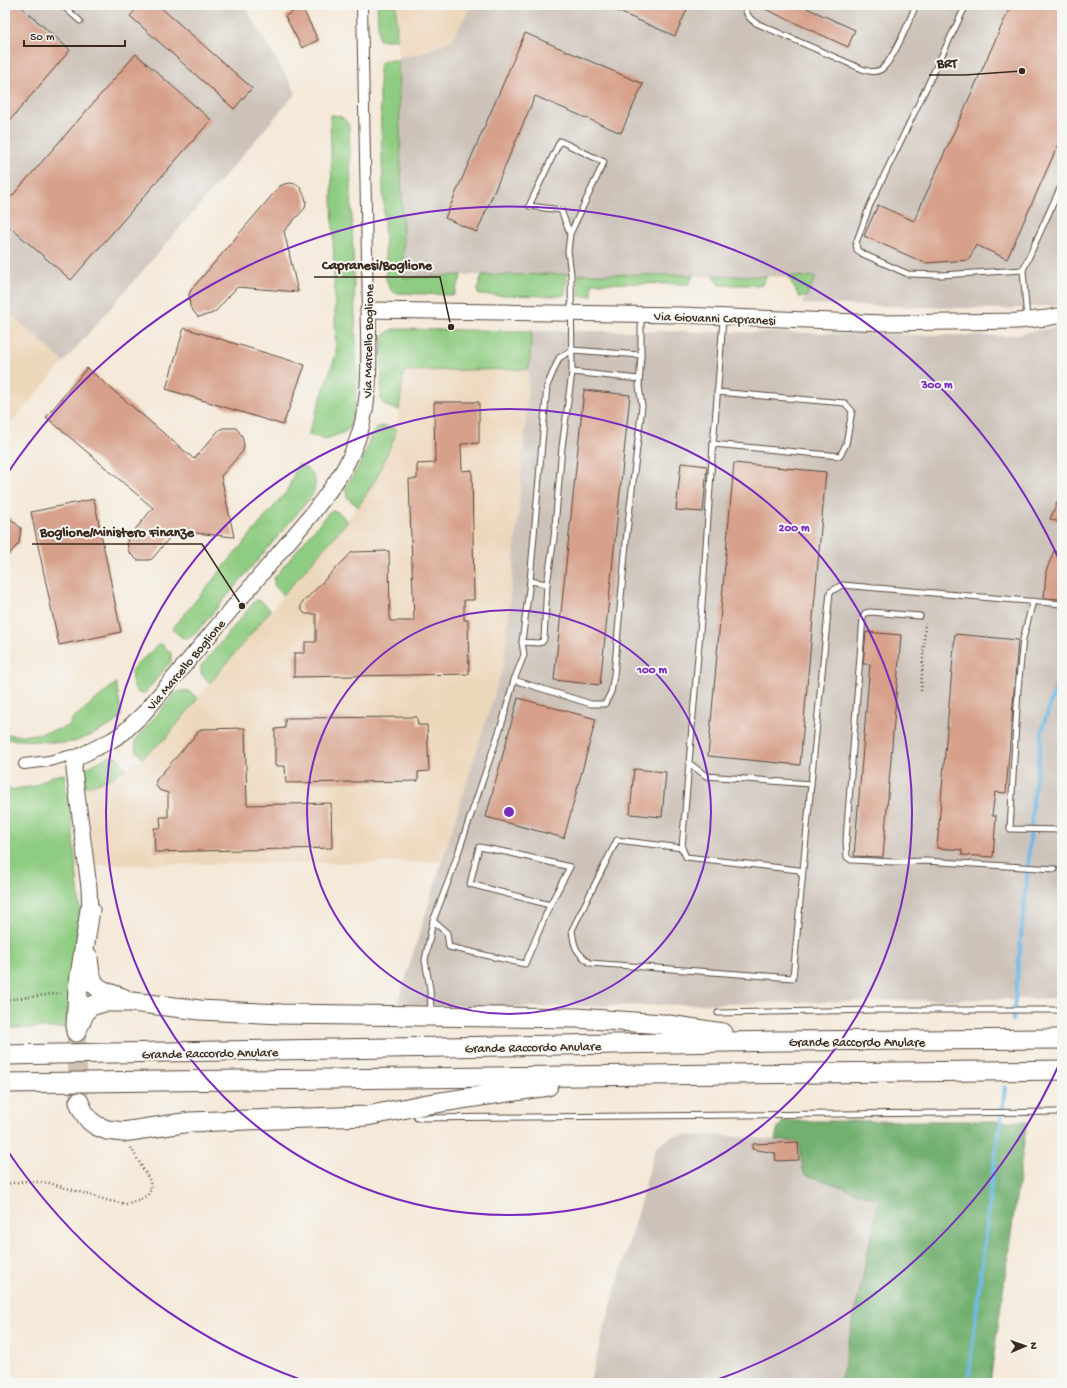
<svg xmlns="http://www.w3.org/2000/svg" width="1067" height="1388" viewBox="0 0 1067 1388" font-family="'Gochi Hand',sans-serif">
	<style>
		.built { fill: #edd7bb }
		.industrial { fill: #ccc2b9 }
		.green { fill: #8ecc81; stroke: #647b50 }
		.forest { fill: #72b06f; stroke: #566d46 }
		.lines { fill: none; stroke-linecap: round; stroke-linejoin: round }
		.stream { stroke: #6eb9e7; stroke-width: 4 }
		.building { fill: #d7a08a }
		.highway-tunnel { stroke: #d0c3b4; stroke-width: 19; stroke-dasharray: 19 10; stroke-linecap: butt }
		.lane-casing { stroke: #57473a; stroke-width: 7 }
		.street-casing { stroke: #57473a; stroke-width: 12 }
		.secondary-casing { stroke: #57473a; stroke-width: 17 }
		.highway-casing { stroke: #57473a; stroke-width: 21 }
		.path { stroke: #57473a; stroke-width: 2.5; stroke-dasharray: 1 3; stroke-linecap: butt }
		.lane { stroke: #fff; stroke-width: 5 }
		.street { stroke: #fff; stroke-width: 10 }
		.secondary { stroke: #fff; stroke-width: 15 }
		.highway { stroke: #fff; stroke-width: 19 }
		.ring { fill: none; stroke: #7b2cbf; stroke-width: 2 }
		.labels { text-anchor: middle; stroke-width: 4; stroke-linejoin: round; paint-order: stroke }
		.street-label { font-size: 13px; fill: #3b2a1e; stroke: #f6f6f2 }
		.centre { fill: #7b2cbf; stroke: #f6f6f2; stroke-width: 2 }
		.ring-label { font-size: 12px; text-anchor: middle; font-weight: bold; fill: #7b2cbf; stroke: #f6f6f2; stroke-width: 4; stroke-linejoin: round; paint-order: stroke }
		.leader { fill: none; stroke: #3b2a1e; stroke-width: 1.5 }
		.callout-dot { fill: #3b2a1e; stroke: #f6f6f2; stroke-width: 1.5 }
		.callout-label { font-size: 14px; text-anchor: middle; font-weight: bold; fill: #3b2a1e; stroke: #f6f6f2; stroke-width: 4; stroke-linejoin: round; paint-order: stroke }
	</style>
	<rect width="100%" height="100%" fill="#f6f6f2"/>
	<filter id="ink" filterUnits="userSpaceOnUse"><feTurbulence type="fractalNoise" baseFrequency=".025" numOctaves="2"/><feDisplacementMap in="SourceGraphic" scale="8" xChannelSelector="R" yChannelSelector="G"/><feConvolveMatrix kernelMatrix="1 2 1 2 8 2 1 2 1" color-interpolation-filters="sRGB"/></filter>
	<filter id="wash" filterUnits="userSpaceOnUse"><feTurbulence type="fractalNoise" baseFrequency=".012" numOctaves="4" result="noise"/><feDisplacementMap in="SourceGraphic" scale="16" xChannelSelector="R" yChannelSelector="G"/><feGaussianBlur stdDeviation="0.9" result="paint"/><feColorMatrix in="noise" values="0 0 0 0 0 0 0 0 0 0 0 0 0 0 0 0 0 1.4 0 .05"/><feComposite in="paint" operator="in"/></filter>
	<g filter="url(#wash)">
		<rect width="100%" height="100%" fill="#f5e9d9"/>
		<g class="built">
			<path d="M396 5H471L452 40 419 54 398 57Z"/>
			<path d="M5 309 64 362 5 430Z"/>
			<path d="M515 368 529 369 520 494 504 663 442 862 94 865 85 787 109 779 140 760 167 737 210 683 358 507 376 479 395 436 404 371Z"/>
		</g>
		<g class="industrial">
			<path d="M5 5H244L296 93 64 362 5 309Z"/>
			<path d="M471 5H1062V305L1002 309 802 304 816 277 567 274 467 275 404 278 398 57 419 54 452 40Z"/>
			<path d="M1062 326V998L537 1007 397 1005 504 663 520 494 532 331H657L1008 336Z"/>
			<path d="M714 1135 798 1142 804 1174 879 1200 840 1383H589L656 1147 673 1136Z"/>
		</g>
		<g class="green">
			<path d="M377 5H396L397 40H379Z"/>
			<path d="M385 60H398L404 278 462 275 454 295 395 293 390 289 386 279 379 69 380 64Z"/>
			<path d="M330 115C339 115 344 117 349 125L357 377 355 407 349 429 342 433 326 439 308 435 336 354Z"/>
			<path d="M567 274 565 294 563 296 480 295 478 294V287L482 275Z"/>
			<path d="M578 274 694 275 689 284 592 283V296H579Z"/>
			<path d="M713 276H767L762 285H719Z"/>
			<path d="M788 276 816 277 806 297H799Z"/>
			<path d="M393 329 532 331 529 369 404 371 399 410C392 408 383 407 381 399L382 340 385 334Z"/>
			<path d="M383 426 396 429 395 436 376 479 358 507 347 497 346 491V486L363 459 371 435 378 427Z"/>
			<path d="M298 464C314 471 320 481 311 497L195 634C185 643 181 636 172 629L287 491Z"/>
			<path d="M334 511 338 512 348 521 283 595 274 585V578L329 512Z"/>
			<path d="M256 600C262 600 266 606 271 610L210 683 201 674V666Z"/>
			<path d="M160 643 171 653V661L146 692C133 699 132 679 131 670Z"/>
			<path d="M116 683 121 710V717L113 724 92 735 74 742 64 743 5 739V734C24 738 51 732 69 726L72 719Z"/>
			<path d="M180 691H188L198 698 167 737 142 758 136 750 135 741 174 694Z"/>
			<path d="M110 756 118 758 126 769 109 779 85 787V770L88 767Z"/>
			<path d="M64 774 71 815 80 910 66 1028H5V784L9 790 34 786 52 776Z"/>
		</g>
		<path class="forest" d="M783 1121H1027L990 1383H840L879 1200 804 1174 798 1142 775 1140 777 1130Z"/>
		<g class="lines">
			<g class="stream">
				<path d="M1013 1020 1027 877 1033 801 1043 726 1062 669"/>
				<path d="M968 1383 993 1168 1001 1122 1005 1087"/>
			</g>
		</g>
		<g id="blocks">
			<g class="building">
				<path d="M5 5H19L70 50 5 126Z"/>
				<path d="M140 5H158L252 88 234 109 130 16Z"/>
				<path d="M603 5H689L675 36Z"/>
				<path d="M756 5H800L855 30 848 47Z"/>
				<path d="M1011 5H1062V136L1007 259 976 245 969 260 925 263 864 236 878 205 914 221Z"/>
				<path d="M302 7 318 40 302 48 285 16Z"/>
				<path d="M525 33 643 84 621 133 535 96 477 232 445 218Z"/>
				<path d="M136 54 211 120 71 280 5 223V204Z"/>
				<path d="M290 183 295 184 300 187 305 197 306 202 305 208 284 231 298 292 237 287 216 311 211 314 198 317 190 307 189 295 191 290 280 186 284 184Z"/>
				<path d="M184 328 305 365 283 425 166 389Z"/>
				<path d="M87 368 194 459 219 430 223 428H236L242 436 244 445 243 451 221 476 234 537 175 531 152 559 148 560H137L129 552 127 543 128 538 153 508 46 417Z"/>
				<path d="M584 390 630 395 600 685 554 680Z"/>
				<path d="M434 402H479V443L461 444 462 471 472 470 474 600H464V620H468L469 674 294 677V653H305V642H316V614H306L304 613 301 609V604L352 552 389 551 390 621H414L409 479H417V464L435 463Z"/>
				<path d="M681 463 707 466 703 512 676 510Z"/>
				<path d="M734 463 826 472 800 765 708 756Z"/>
				<path d="M1062 491V523L1050 519Z"/>
				<path d="M94 499 121 632 59 645 31 512Z"/>
				<path d="M5 514 21 528 19 543 5 559Z"/>
				<path d="M1054 551 1062 554V599L1044 598 1046 571Z"/>
				<path d="M866 632 901 635 883 857 854 856 870 664H863Z"/>
				<path d="M955 634 1018 640 1006 793 995 792 992 816H996L993 857 962 855V850L937 848Z"/>
				<path d="M518 698 596 719 564 838 486 817Z"/>
				<path d="M417 717 418 725H427L429 771 418 772V781L286 783 285 766H275V729L285 728V718Z"/>
				<path d="M245 728 247 805 331 803 332 848 155 852 154 828H161L160 817H168V793L159 790 156 785V780L201 729Z"/>
				<path d="M634 769 666 772 662 817 630 814Z"/>
				<path d="M798 1142 799 1160 776 1161 775 1153 752 1149 753 1144Z"/>
			</g>
		</g>
	</g>
	<g filter="url(#ink)">
		<use href="#blocks" fill-opacity="0" stroke="#57473a" stroke-width="1"/>
		<g class="lines">
			<path class="highway-tunnel" d="M76 1032 79 1102"/>
			<g class="lane-casing">
				<g id="lane">
					<path d="M62 5 80 21"/>
					<path d="M745 5C745 14 749 19 756 23L862 69C868 71 874 73 880 70 892 64 910 19 916 5"/>
					<path d="M966 5 870 205 856 243 857 250 863 254 908 274 941 275 1023 270"/>
					<path d="M1027 320 1023 270 1062 184"/>
					<path d="M641 355V316"/>
					<path d="M572 372 639 379"/>
					<path d="M717 392 845 403 852 411 846 444 840 456 713 444C717 402 720 361 723 319"/>
					<path d="M530 581 547 584"/>
					<path d="M1033 601 1023 639 1018 689 1010 829 1062 830"/>
					<path d="M920 616 870 612 865 613 863 617 846 840 847 857 851 860 894 862 925 861 1055 869"/>
					<path d="M522 642 538 643 542 642 544 639 547 584 554 538 562 447 572 372 571 274 568 251 570 234 604 162 560 141 529 206 561 210 570 234"/>
					<path d="M689 763 682 848 617 840 572 930C574 948 576 952 590 963L793 978 811 784 706 776 689 763 701 620 713 444"/>
					<path d="M811 784 830 592 842 585 1062 604"/>
					<path d="M682 848 686 857 799 870 802 875"/>
					<path d="M433 921 447 933 449 947 525 964 550 905 570 867 511 853 479 847 470 884 550 905"/>
					<path d="M431 1012 430 989 425 960 433 921 450 877 503 720 514 680 524 655 522 642 530 581 547 386 559 358 572 350 641 355 639 386 642 406 627 532 614 675 611 692 605 704H591L514 680"/>
					<path d="M718 1013 876 1010H1062"/>
					<path d="M417 1118 1062 1112"/>
				</g>
			</g>
			<g class="street-casing">
				<g id="street">
					<path d="M362 5 368 310"/>
					<path d="M24 764 49 761 72 755 78 757"/>
				</g>
			</g>
			<g class="secondary-casing">
				<path id="secondary" d="M90 910 89 887 74 770 75 761 78 757 112 740 123 733 144 713 312 514C326 495 341 477 351 455 373 410 369 359 368 310L681 315 883 323 1018 321 1047 318 1062 315"/>
			</g>
			<g class="highway-casing">
				<g id="highway">
					<path d="M88 957C90 987 95 989 123 998"/>
					<path d="M76 1026 78 989 90 910"/>
					<path d="M76 1032 86 1010 91 1006 104 1002H132L200 1010 282 1014 577 1018 662 1024 723 1033"/>
					<path d="M5 1055 777 1041 1062 1039"/>
					<path d="M5 1083 1062 1070"/>
					<path d="M79 1102 84 1113 90 1121 97 1126 107 1130 123 1132 190 1122 367 1116 422 1105 548 1086"/>
				</g>
			</g>
			<g class="path">
				<path d="M921 691 925 623"/>
				<path d="M5 1000 61 993"/>
				<path d="M5 1184 26 1181 49 1183 110 1201 126 1204 141 1199 148 1195 151 1189 150 1181 130 1146"/>
			</g>
			<use href="#lane" class="lane"/>
			<use href="#street" class="street"/>
			<use href="#secondary" class="secondary"/>
			<use href="#highway" class="highway"/>
		</g>
	</g>
	<g class="ring">
		<circle cx="509" cy="812" r="202"/>
		<circle cx="509" cy="812" r="403"/>
		<path d="M1062 1058A605 605 0 0 1 711 1382M307 1382A605 605 0 0 1 7 1150M7 474A605 605 0 0 1 1062 566"/>
	</g>
	<g class="labels">
		<g class="street-label">
			<text transform="translate(715 317) rotate(2)" y="5">Via Giovanni Capranesi</text>
			<text transform="translate(367 341) rotate(-89)" y="5">Via Marcello Boglione</text>
			<text transform="translate(185 664) rotate(-50)" y="5">Via Marcello Boglione</text>
			<text x="857" y="1046">Grande Raccordo Anulare</text>
			<text transform="translate(533 1046) rotate(-1)" y="5">Grande Raccordo Anulare</text>
			<text transform="translate(210 1052) rotate(-1)" y="5">Grande Raccordo Anulare</text>
		</g>
	</g>
	<circle cx="509" cy="812" r="6" class="centre"/>
	<g class="ring-label">
		<text x="937" y="388">300 m</text>
		<text x="794" y="531">200 m</text>
		<text x="652" y="673">100 m</text>
	</g>
	<path class="leader" d="M1022 71L965 75H929M451 327L440 277H314M242 606L202 544H32"/>
	<g class="callout-dot">
		<circle cx="1022" cy="71" r="4"/>
		<circle cx="451" cy="327" r="4"/>
		<circle cx="242" cy="606" r="4"/>
	</g>
	<g class="callout-label">
		<text x="947" y="67">BRT</text>
		<text x="377" y="269">Capranesi/Boglione</text>
		<text x="117" y="536">Boglione/Ministero Finanze</text>
	</g>
	<rect width="1067" height="1388" fill="none" stroke="#f6f6f2" stroke-width="20"/>
	<g transform="translate(1025 1346) rotate(88)" stroke="#f6f6f2" stroke-width="3" paint-order="stroke">
	<path d="M0-3L7 15L0 10L-7 15Z" fill="#3b2a1e"/>
	<text y="-6" font-size="11" font-weight="bold" text-anchor="middle" fill="#3b2a1e">N</text>
	</g>
	<path d="M24 40v6h101v-6" fill="none" stroke="#3b2a1e" stroke-width="2"/>
	<text x="30" y="40" font-size="12" fill="#3b2a1e" stroke="#f6f6f2" stroke-width="3" paint-order="stroke">50 m</text>
</svg>
